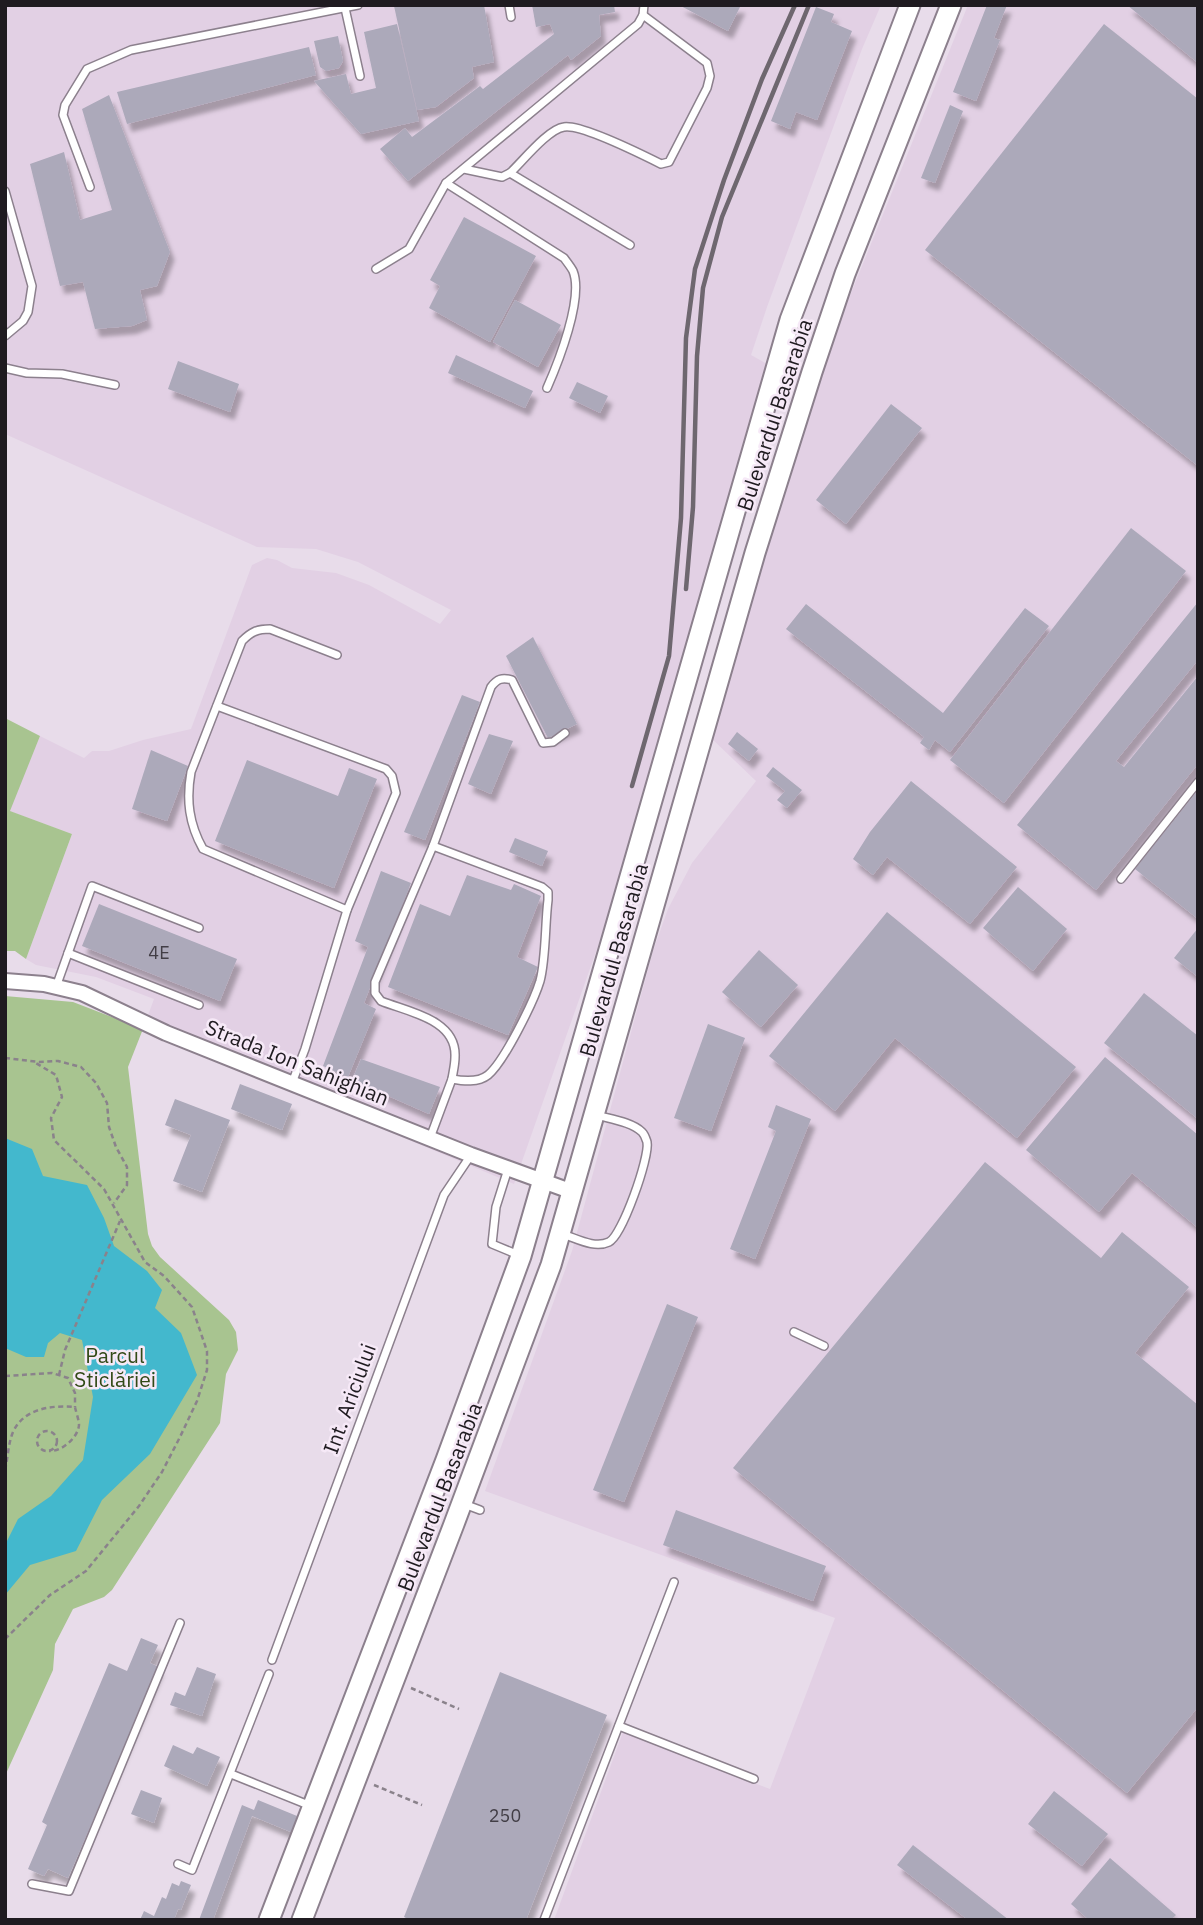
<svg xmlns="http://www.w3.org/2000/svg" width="1203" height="1925" viewBox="0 0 1203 1925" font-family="'IBM Plex Sans',sans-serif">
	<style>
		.built { fill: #e2d0e4 }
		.green { fill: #a8c490 }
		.water { fill: #43b8cd }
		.building { fill: #aca9ba; filter: url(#shadow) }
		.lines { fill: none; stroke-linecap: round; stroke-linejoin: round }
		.service-casing { stroke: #8c808d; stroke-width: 10 }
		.minor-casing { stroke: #8c808d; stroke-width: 18 }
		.secondary-casing { stroke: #8c808d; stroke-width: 23 }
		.path { stroke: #8a828b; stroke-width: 2.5; stroke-dasharray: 5 3.5; stroke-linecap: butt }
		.service { stroke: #fff; stroke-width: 7 }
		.minor { stroke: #fff; stroke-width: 14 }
		.secondary { stroke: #fff; stroke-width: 19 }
		.rail { stroke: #6e676f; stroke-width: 4.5 }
		.labels { text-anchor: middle; stroke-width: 5; stroke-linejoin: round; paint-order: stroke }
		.number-label { font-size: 18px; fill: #423e46 }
		.street-label { font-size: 21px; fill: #1f1b20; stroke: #f6e9f7 }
		.park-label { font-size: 21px; fill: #324a17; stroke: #f6e9f7 }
	</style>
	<defs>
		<filter id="shadow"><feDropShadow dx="4.5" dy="8" stdDeviation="2" flood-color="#0004"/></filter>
	</defs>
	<rect width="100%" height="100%" fill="#e8dcea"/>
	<g class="built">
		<path d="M5 5H881L862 49 767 307 751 355 767 364 653 790 514 1184 143 1029 154 999 96 977 36 965 26 959 72 834 9 811 40 736 84 758 92 751H109L143 740 191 729 252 565 267 558 277 560 292 568 336 573 369 585 440 624 451 610 358 562 316 549 257 547 5 434Z"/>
		<path d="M968 5H1198V1920H554L623 1732 770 1789 835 1618 485 1491 572 1251 653 951 668 909 692 863 756 781 710 737 791 467 847 303Z"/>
	</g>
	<g class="green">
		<path d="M5 718 40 736 10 811 72 834 26 959 15 951H5Z"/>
		<path d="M5 996 73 1002 143 1029 128 1067 148 1234 152 1246 160 1257 229 1320 236 1332 238 1350 226 1374 220 1423 112 1590 104 1597 73 1609 55 1644 53 1670 5 1776Z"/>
	</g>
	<path class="water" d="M5 1138 32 1149 43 1176 87 1185 104 1218 114 1246 147 1271 162 1290 155 1308 181 1333 197 1375 150 1454 102 1500 76 1551 30 1565 5 1595V1545L18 1519 51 1496 83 1460 93 1397 82 1340 60 1333 48 1343 44 1357H26L5 1348Z"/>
	<g class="building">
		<path d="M400 5H484L494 62 472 67 474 78 436 107 417 110 394 6Z"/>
		<path d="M532 5H614L615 12 599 15 601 36 571 60 568 55 408 181 380 149 405 128 412 137 480 86 483 89 554 34 550 24 536 27Z"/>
		<path d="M679 5H741L728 31Z"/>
		<path d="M987 5H1007L994 38 1000 40 976 101 953 92Z"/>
		<path d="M1127 5H1198V63Z"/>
		<path d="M816 7 834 14 831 22 852 31 817 120 796 112 790 129 771 121Z"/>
		<path d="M397 24 419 121 361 134 314 81 346 74 351 94 376 88 364 32Z"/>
		<path d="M1104 24 1198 99V466L925 250Z"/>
		<path d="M338 36 343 61 339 68 326 71 320 67 314 41Z"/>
		<path d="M309 47 316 75 127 124 117 92Z"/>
		<path d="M109 95 170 252 157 286 140 290 147 320 132 326 95 329 83 282 60 286 30 164 64 152 80 220 112 210 82 109Z"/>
		<path d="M950 105 963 111 935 183 921 178Z"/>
		<path d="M464 217 536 256 490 342 429 308 440 286 430 280Z"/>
		<path d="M515 300 561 325 538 367 493 342Z"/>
		<path d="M456 355 533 391 525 408 448 373Z"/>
		<path d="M178 361 239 384 230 412 168 389Z"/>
		<path d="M577 382 608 396 600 413 569 398Z"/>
		<path d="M891 404 922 428 846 524 816 500Z"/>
		<path d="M1131 528 1186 571 1004 803 950 760Z"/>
		<path d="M1198 602V660L1116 761 1124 767 1198 676V764L1096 890 1017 825Z"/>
		<path d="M806 604 943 713 1025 608 1049 626 950 752 935 740 929 750 920 743 924 737 786 629Z"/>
		<path d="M533 637 577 724 548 738 506 656Z"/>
		<path d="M462 695 480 702 425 840 404 832Z"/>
		<path d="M737 732 758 749 749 761 728 744Z"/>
		<path d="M489 734 513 741 491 794 468 784Z"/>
		<path d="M151 750 188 766 167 821 132 809Z"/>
		<path d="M247 760 338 796 349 768 377 779 334 888 215 841Z"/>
		<path d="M773 767 802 790 787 808 777 800 785 791 766 776Z"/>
		<path d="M911 781 1017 867 970 924 887 857 873 875 853 859 870 832Z"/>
		<path d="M1198 790V919L1135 869Z"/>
		<path d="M515 838 548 851 542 866 509 852Z"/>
		<path d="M381 871 411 883 364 1003 376 1009 348 1077 323 1066 368 947 355 941Z"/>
		<path d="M467 875 511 890 514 884 541 896 517 957 538 967 508 1035 388 987 420 904 450 916Z"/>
		<path d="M1018 887 1067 929 1033 971 983 928Z"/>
		<path d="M99 904 237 959 220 1001 82 946Z"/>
		<path d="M887 912 1076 1067 1017 1138 895 1038 835 1111 769 1056Z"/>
		<path d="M1198 928V977L1174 958Z"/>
		<path d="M759 950 798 985 761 1027 722 992Z"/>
		<path d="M1144 993 1198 1036V1119L1104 1043Z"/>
		<path d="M708 1024 745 1038 711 1131 674 1118Z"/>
		<path d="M1105 1057 1198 1135V1228L1132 1173 1099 1212 1026 1150Z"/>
		<path d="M361 1059 440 1087 429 1114 352 1080Z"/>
		<path d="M240 1084 292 1104 282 1130 231 1109Z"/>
		<path d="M175 1099 230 1120 202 1192 173 1181 191 1135 165 1125Z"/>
		<path d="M776 1105 811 1119 755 1259 730 1249 776 1131 768 1127Z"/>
		<path d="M985 1162 1101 1258 1122 1232 1189 1287 1135 1353 1198 1405V1707L1127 1793 733 1468Z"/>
		<path d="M667 1304 698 1317 624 1502 593 1490Z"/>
		<path d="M676 1510 826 1566 813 1601 663 1545Z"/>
		<path d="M141 1638 158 1645 150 1663 159 1667 68 1878 48 1869 44 1876 28 1869 47 1825 42 1822 109 1663 127 1671Z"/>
		<path d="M197 1667 216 1674 202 1716 170 1705 175 1692 185 1696Z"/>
		<path d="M500 1672 607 1715 526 1920H410L404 1917Z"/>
		<path d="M173 1745 193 1754 197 1747 220 1757 207 1786 164 1766Z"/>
		<path d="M141 1790 162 1798 154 1823 131 1814Z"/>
		<path d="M1054 1791 1108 1834 1082 1866 1028 1824Z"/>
		<path d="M258 1800 297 1816 291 1832 252 1816 213 1920H199L242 1805 254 1810Z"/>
		<path d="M913 1845 1009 1920H968L897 1865Z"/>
		<path d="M1110 1858 1176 1915 1171 1920H1089L1071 1904Z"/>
		<path d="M181 1881 191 1885 181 1910 178 1909 174 1920H140L144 1911 154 1916 162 1897 166 1899 172 1883 179 1886Z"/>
	</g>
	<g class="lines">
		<g class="service-casing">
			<g id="service">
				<path d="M509 5 511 17"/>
				<path d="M345 8 360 76"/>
				<path d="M464 169 502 177 510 173C522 162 548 129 564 127 581 124 643 155 661 164L669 162 707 88 710 76 707 63 643 15"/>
				<path d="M510 173 630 245"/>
				<path d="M446 183 564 258C567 262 571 267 573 271 584 298 558 363 547 388"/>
				<path d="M90 187 63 115 65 105 87 69 131 50 358 5"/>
				<path d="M5 191 32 286 28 312 23 321 5 336"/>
				<path d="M376 269 409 249 446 183 638 24 643 15 644 5"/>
				<path d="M5 368 27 373 62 374 115 385"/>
				<path d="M337 655 270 629C257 629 251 632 242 641L191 772C186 800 189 824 203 849L347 910"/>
				<path d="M217 706 386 769 392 776 396 793 347 910 305 1049 292 1083"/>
				<path d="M1121 879 1198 782"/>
				<path d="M68 953 199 1005"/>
				<path d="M56 987 92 886 199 928"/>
				<path d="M452 1079C453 1072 455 1065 455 1057 457 1019 408 1012 381 1001L375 993V982L433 846 491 687C497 679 502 677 512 680L543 743 553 742 565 733"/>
				<path d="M430 1138 452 1079C463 1081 478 1083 488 1075 504 1062 534 1001 540 981 546 959 545 923 548 900V892L542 887 433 846"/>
				<path d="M508 1169 496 1207 492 1244 521 1256"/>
				<path d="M562 1234C576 1238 594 1249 609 1242 622 1236 650 1157 647 1142 646 1139 645 1135 642 1132 632 1122 610 1119 596 1115"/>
				<path d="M794 1332 824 1346"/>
				<path d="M464 1504 480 1510"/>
				<path d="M272 1660 444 1195 471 1155"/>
				<path d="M619 1726 754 1779"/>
				<path d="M231 1774 311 1806"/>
				<path d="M178 1864 192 1870 269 1674"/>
				<path d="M32 1884 69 1891 180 1623"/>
				<path d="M544 1920 674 1582"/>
			</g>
		</g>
		<g class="minor-casing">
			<path id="minor" d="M5 981 44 984 82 993 166 1033 471 1155 573 1192"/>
		</g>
		<g class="secondary-casing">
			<g id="secondary">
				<path d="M269 1920 446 1460 521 1256 790 320 910 5"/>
				<path d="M302 1920 454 1524 551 1265 755 553 812 372 845 274 951 5"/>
			</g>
		</g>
		<g class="path">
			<path d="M5 1058 39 1062 58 1061 81 1067 96 1083 107 1103 109 1127 116 1147 127 1167V1185L114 1203"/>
			<path d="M59 1375 65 1350 120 1221"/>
			<path d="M5 1376 52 1373 68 1378 75 1393V1407"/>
			<circle cx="47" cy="1441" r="10"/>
			<path d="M5 1470C8 1458 8 1444 13 1432 24 1408 52 1405 75 1407 76 1412 79 1420 79 1425 78 1438 61 1452 49 1451"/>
			<path d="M5 1639 50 1595 86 1571 139 1506 162 1472 180 1437 197 1401 207 1370V1351L192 1307 164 1276 145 1262 104 1189 54 1140 51 1118 62 1097 56 1075 34 1062"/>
			<path d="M411 1688 459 1709"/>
			<path d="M374 1785 422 1805"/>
		</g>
		<use href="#service" class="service"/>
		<use href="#minor" class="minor"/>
		<use href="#secondary" class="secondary"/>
		<g class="rail">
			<path d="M686 589 693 507 697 356 703 288 722 217 809 5"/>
			<path d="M632 786 669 656 681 518 686 338 695 269 724 180 762 79 795 5"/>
		</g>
	</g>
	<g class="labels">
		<g class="number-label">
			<text x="159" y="959">4E</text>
			<text x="505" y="1822">250</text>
		</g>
		<g class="street-label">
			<text transform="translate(775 415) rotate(-72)" y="7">Bulevardul Basarabia</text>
			<text transform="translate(614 960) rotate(-74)" y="7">Bulevardul Basarabia</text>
			<text transform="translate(297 1063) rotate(22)" y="7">Strada Ion Sahighian</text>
			<text transform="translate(350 1399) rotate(-70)" y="7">Int. Ariciului</text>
			<text transform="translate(440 1497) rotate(-69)" y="7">Bulevardul Basarabia</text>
		</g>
		<g class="park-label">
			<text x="115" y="1363">Parcul<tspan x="115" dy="24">Sticlăriei</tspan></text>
		</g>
	</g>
	<rect width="1203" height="1925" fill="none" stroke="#1f1b20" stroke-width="14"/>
</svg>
